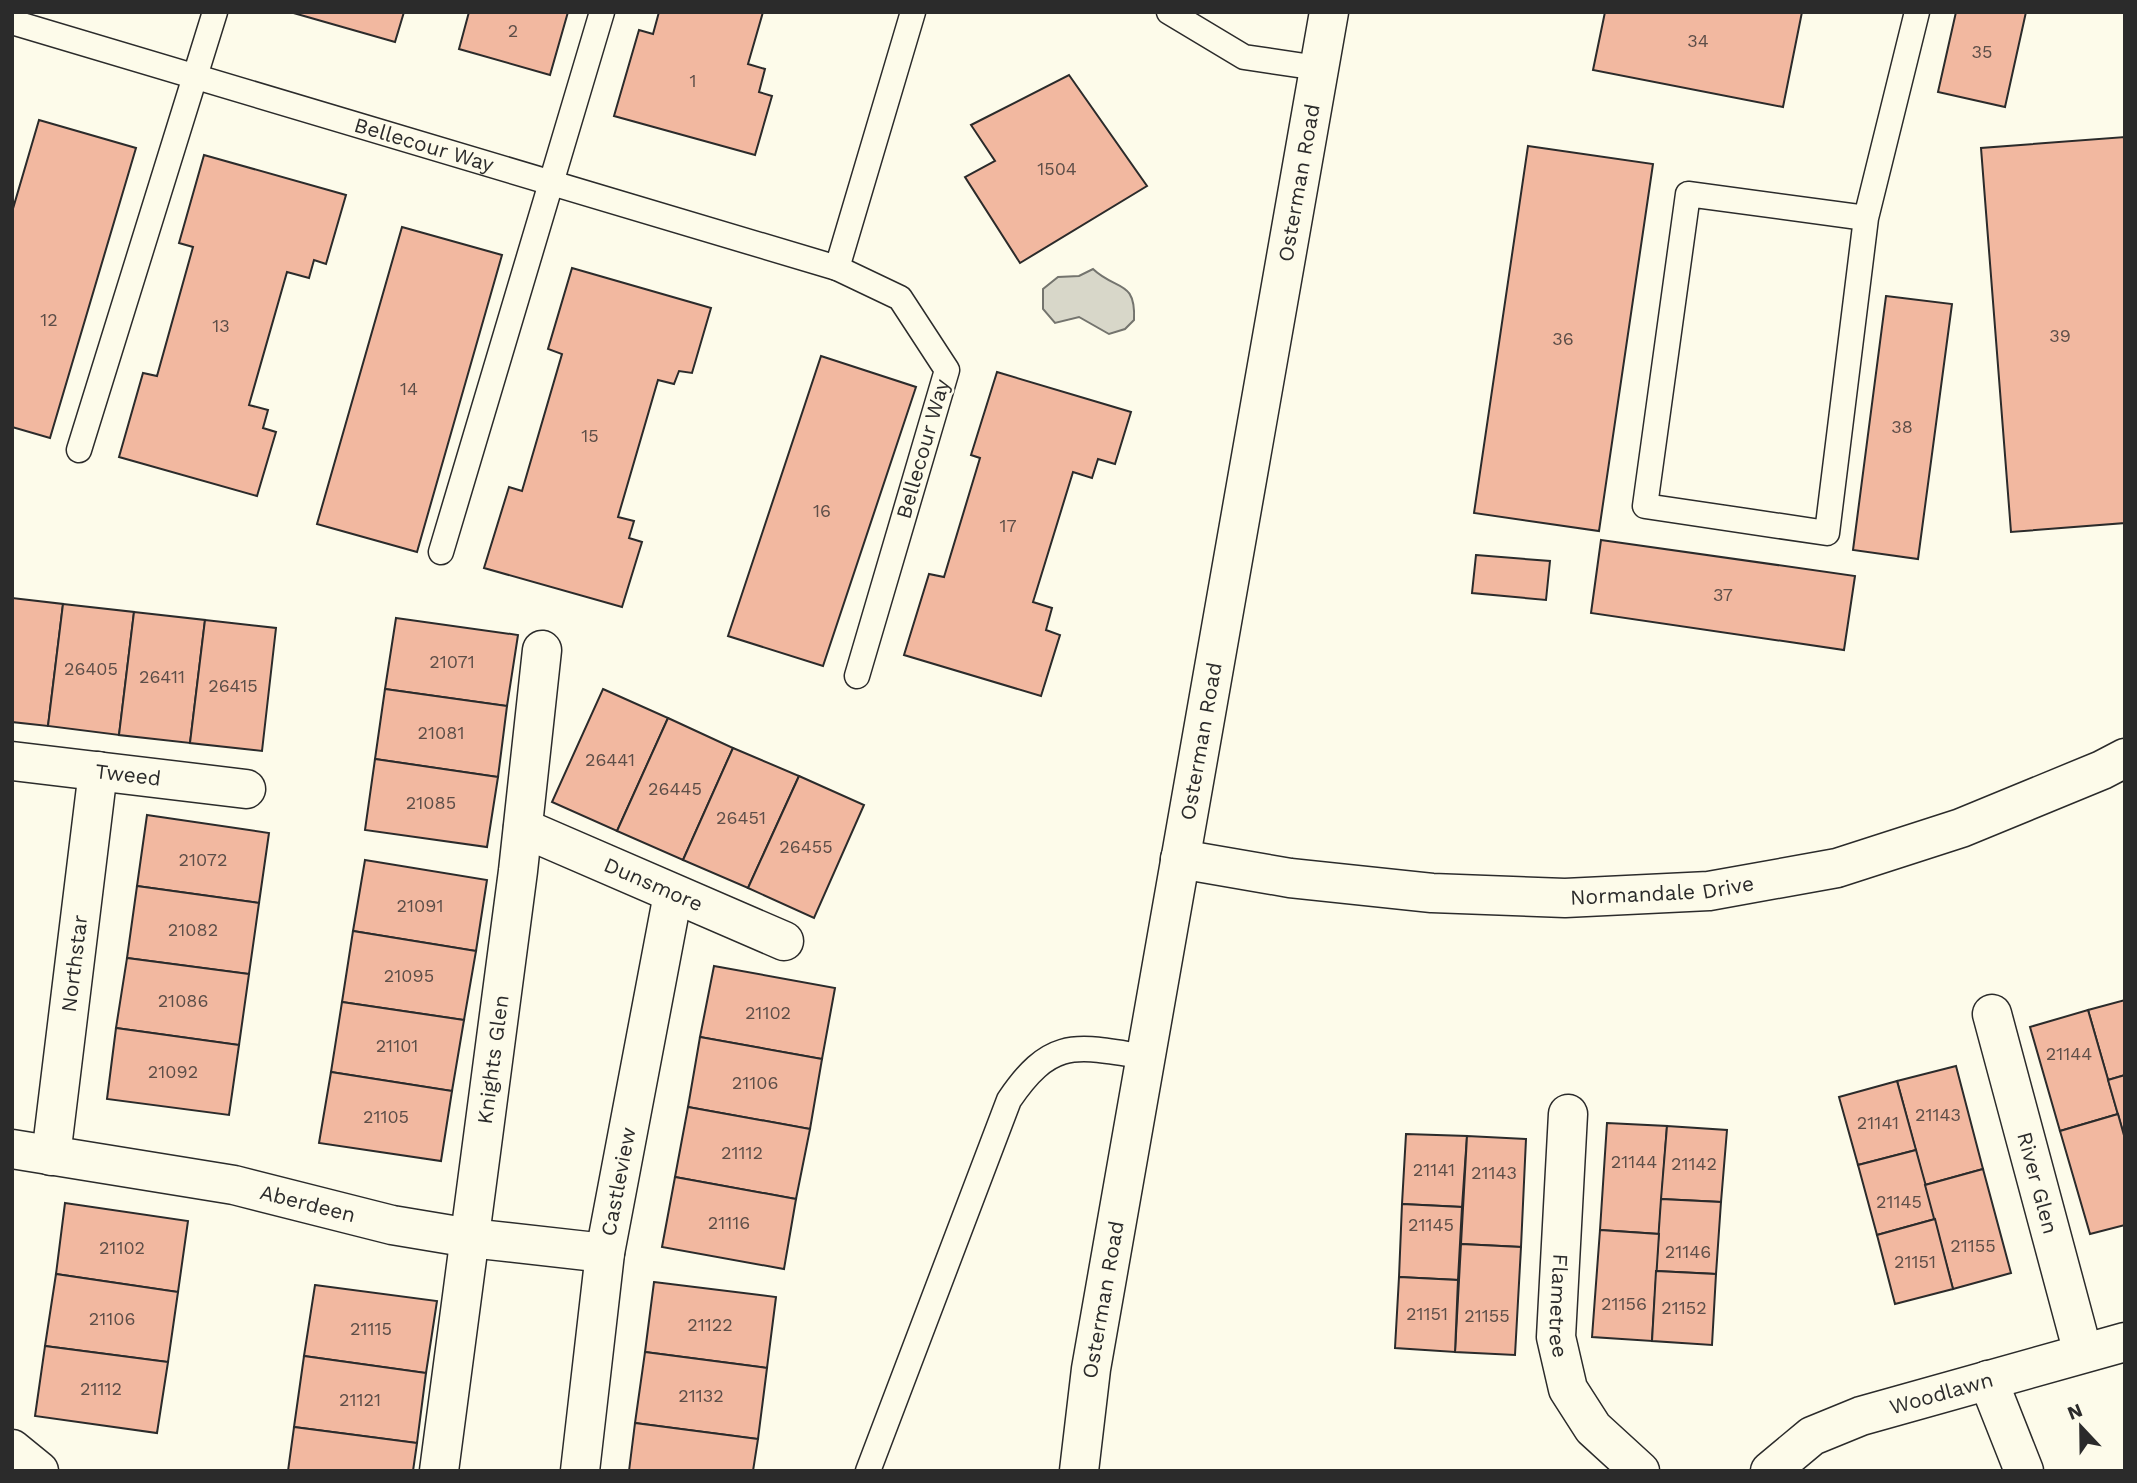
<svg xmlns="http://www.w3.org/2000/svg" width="2137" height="1483" viewBox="0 0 2137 1483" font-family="'Work Sans',sans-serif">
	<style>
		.water { fill: #d8d7c9; stroke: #74746e; stroke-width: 2 }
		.building { fill: #f2b8a0; stroke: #2b2b2b; stroke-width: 2 }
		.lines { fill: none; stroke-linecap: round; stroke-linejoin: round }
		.lane-casing { stroke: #2b2b2b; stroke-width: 27 }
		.street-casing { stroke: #2b2b2b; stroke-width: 41 }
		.secondary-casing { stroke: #2b2b2b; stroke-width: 41 }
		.lane { stroke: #fdfbea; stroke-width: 24 }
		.street { stroke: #fdfbea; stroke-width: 38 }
		.secondary { stroke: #fdfbea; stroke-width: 38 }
		.labels { text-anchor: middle; stroke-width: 5; stroke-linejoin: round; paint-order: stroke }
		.number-label { font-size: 18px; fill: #5d4e48 }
		.street-label { font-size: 21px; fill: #2b2b2b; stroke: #fdfbea }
	</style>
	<rect width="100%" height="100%" fill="#fdfbea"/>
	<path class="water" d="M1093 269C1116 291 1136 279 1134 320L1125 329 1109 334 1079 317 1055 323 1043 309V289L1058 277 1079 276Z"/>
	<g class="building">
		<path d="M290 12H404L395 42Z"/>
		<path d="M469 12H568L550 75 459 49Z"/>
		<path d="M659 12H763L748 64 765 69 759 92 772 96 755 155 614 116 639 30 653 34Z"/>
		<path d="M1605 12H1802L1783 107 1593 70Z"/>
		<path d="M1956 12H2026L2005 107 1938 92Z"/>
		<path d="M1069 75 1147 186 1020 263 965 177 995 161 971 125Z"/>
		<path d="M39 120 136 148 50 438 12 427V212Z"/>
		<path d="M2125 137V523L2011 532 1981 148Z"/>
		<path d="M1528 146 1653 164 1599 531 1474 513Z"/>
		<path d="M204 155 346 195 326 264 314 260 309 278 287 272 249 405 268 410 263 428 276 432 257 496 119 457 143 373 157 376 193 247 179 243Z"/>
		<path d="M402 227 502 255 417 552 317 524Z"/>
		<path d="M572 268 711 308 692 373 679 371 674 384 658 380 618 517 634 521 629 538 642 542 622 607 484 568 509 487 522 491 562 354 548 349Z"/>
		<path d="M1886 296 1952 304 1918 559 1853 550Z"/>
		<path d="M821 356 916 387 823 666 728 636Z"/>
		<path d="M997 372 1131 412 1115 464 1098 459 1092 478 1073 472 1033 602 1052 608 1046 630 1060 635 1041 696 904 655 929 574 944 577 980 458 971 455Z"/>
		<path d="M1601 540 1855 576 1844 650 1591 613Z"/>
		<path d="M1476 555 1550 561 1546 600 1472 593Z"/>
		<path d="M12 598 63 604 48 726 12 722Z"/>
		<path d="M63 604 134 612 119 735 48 726Z"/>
		<path d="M134 612 205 620 190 743 119 735Z"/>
		<path d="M396 618 518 635 507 706 385 689Z"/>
		<path d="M205 620 276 628 262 751 190 743Z"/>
		<path d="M385 689 507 706 498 777 375 759Z"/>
		<path d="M603 689 668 718 617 831 552 802Z"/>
		<path d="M668 718 733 748 683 860 617 831Z"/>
		<path d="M733 748 799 776 748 888 683 860Z"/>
		<path d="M375 759 498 777 487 847 365 830Z"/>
		<path d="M799 776 864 805 814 918 748 888Z"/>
		<path d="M147 815 269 833 259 903 137 886Z"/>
		<path d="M365 860 487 880 476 951 353 931Z"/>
		<path d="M137 886 259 903 249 974 127 958Z"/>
		<path d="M353 931 476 951 464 1020 342 1002Z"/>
		<path d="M127 958 249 974 239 1045 116 1028Z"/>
		<path d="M714 966 835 988 822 1059 700 1037Z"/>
		<path d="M2125 1000V1075L2108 1080 2088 1010Z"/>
		<path d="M342 1002 464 1020 452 1091 331 1072Z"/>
		<path d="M2088 1010 2118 1114 2060 1131 2030 1027Z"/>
		<path d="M116 1028 239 1045 229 1115 107 1099Z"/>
		<path d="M700 1037 822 1059 810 1129 688 1107Z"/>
		<path d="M1956 1066 1983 1169 1925 1185 1897 1081Z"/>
		<path d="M331 1072 452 1091 441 1161 319 1143Z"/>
		<path d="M2125 1075V1139L2108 1080Z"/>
		<path d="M1897 1081 1916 1150 1858 1165 1839 1097Z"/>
		<path d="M688 1107 810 1129 796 1199 675 1177Z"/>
		<path d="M2118 1114 2125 1139V1225L2090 1234 2060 1131Z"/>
		<path d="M1607 1123 1667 1126 1659 1234 1600 1230Z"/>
		<path d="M1667 1126 1727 1130 1721 1202 1661 1199Z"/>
		<path d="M1406 1134 1467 1136 1462 1207 1402 1204Z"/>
		<path d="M1467 1136 1526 1139 1521 1247 1461 1244Z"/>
		<path d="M1916 1150 1935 1219 1877 1235 1858 1165Z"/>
		<path d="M1983 1169 2011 1273 1953 1289 1925 1185Z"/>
		<path d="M675 1177 796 1199 784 1269 662 1247Z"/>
		<path d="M1661 1199 1721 1202 1716 1274 1656 1271Z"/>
		<path d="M65 1203 188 1221 178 1292 56 1274Z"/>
		<path d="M1402 1204 1462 1207 1458 1280 1399 1277Z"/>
		<path d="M1935 1219 1953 1289 1895 1304 1877 1235Z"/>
		<path d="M1600 1230 1659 1234 1652 1341 1592 1337Z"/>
		<path d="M1461 1244 1521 1247 1515 1355 1455 1352Z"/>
		<path d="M1656 1271 1716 1274 1712 1345 1652 1341Z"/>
		<path d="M56 1274 178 1292 168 1362 45 1346Z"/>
		<path d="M1399 1277 1458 1280 1455 1352 1395 1348Z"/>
		<path d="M654 1282 776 1297 767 1368 645 1352Z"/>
		<path d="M315 1285 437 1301 426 1373 304 1356Z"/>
		<path d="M45 1346 168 1362 157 1433 35 1416Z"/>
		<path d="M645 1352 767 1368 758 1439 635 1423Z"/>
		<path d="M304 1356 426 1373 417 1443 294 1427Z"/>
		<path d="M635 1423 758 1439 753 1471H629Z"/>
		<path d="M294 1427 417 1443 413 1471H288Z"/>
	</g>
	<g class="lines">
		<g class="lane-casing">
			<g id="lane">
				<path d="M1169 12 1244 57 1318 68"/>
				<path id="s1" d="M12 22 837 268 900 298 947 370 857 676"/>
				<path d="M1866 218 1688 194 1645 506 1827 533 1866 218 1917 12"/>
				<path d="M837 268 913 12"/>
				<path d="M79 450 215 12"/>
				<path d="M441 552 602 12"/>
				<path d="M868 1471 1009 1100C1053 1035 1078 1047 1147 1057"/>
			</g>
		</g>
		<g class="street-casing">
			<g id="street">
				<path id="s2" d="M12 761 246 789"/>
				<path id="s3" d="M523 828 784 941"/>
				<path id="s4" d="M1992 1014 2083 1353"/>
				<path id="s5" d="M1568 1114 1556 1337 1568 1389 1593 1428 1640 1471"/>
				<path id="s6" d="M12 1149 234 1185 392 1225 470 1238 605 1253"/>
				<path id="s7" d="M51 1156 98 771"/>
				<path d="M1988 1380 2024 1471"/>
				<path d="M12 1449 39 1471"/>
				<path id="s8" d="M439 1471 518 871 542 650"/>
				<path id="s9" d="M580 1471 605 1253 673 894"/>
				<path id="s10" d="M1770 1471 1812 1436 1861 1416 2125 1342"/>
			</g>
		</g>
		<g class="secondary-casing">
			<g id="secondary">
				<path id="s11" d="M1180 859 1290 878 1432 893 1565 898 1709 891 1837 868 1961 828 2102 770 2125 758"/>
				<path id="s12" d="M1079 1471 1091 1369 1329 12"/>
			</g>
		</g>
		<use href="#lane" class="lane"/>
		<use href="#street" class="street"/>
		<use href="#secondary" class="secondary"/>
	</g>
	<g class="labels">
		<g class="number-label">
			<text x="513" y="37">2</text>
			<text x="1698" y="47">34</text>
			<text x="1982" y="58">35</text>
			<text x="693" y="87">1</text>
			<text x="1057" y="175">1504</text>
			<text x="49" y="326">12</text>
			<text x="221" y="332">13</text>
			<text x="2060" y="342">39</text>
			<text x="1563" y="345">36</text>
			<text x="409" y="395">14</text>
			<text x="1902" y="433">38</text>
			<text x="590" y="442">15</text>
			<text x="822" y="517">16</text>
			<text x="1008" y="532">17</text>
			<text x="1723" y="601">37</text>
			<text x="452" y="668">21071</text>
			<text x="91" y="675">26405</text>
			<text x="162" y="683">26411</text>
			<text x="233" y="692">26415</text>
			<text x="441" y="739">21081</text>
			<text x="610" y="766">26441</text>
			<text x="675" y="795">26445</text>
			<text x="431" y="809">21085</text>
			<text x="741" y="824">26451</text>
			<text x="806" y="853">26455</text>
			<text x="203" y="866">21072</text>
			<text x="420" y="912">21091</text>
			<text x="193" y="936">21082</text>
			<text x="409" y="982">21095</text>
			<text x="183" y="1007">21086</text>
			<text x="768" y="1019">21102</text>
			<text x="397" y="1052">21101</text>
			<text x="2069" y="1060">21144</text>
			<text x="173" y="1078">21092</text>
			<text x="755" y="1089">21106</text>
			<text x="1938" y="1121">21143</text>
			<text x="386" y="1123">21105</text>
			<text x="1878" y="1129">21141</text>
			<text x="742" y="1159">21112</text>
			<text x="1634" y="1168">21144</text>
			<text x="1694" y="1170">21142</text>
			<text x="1434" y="1176">21141</text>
			<text x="1494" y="1179">21143</text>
			<text x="1899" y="1208">21145</text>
			<text x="729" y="1229">21116</text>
			<text x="1431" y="1231">21145</text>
			<text x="1973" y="1252">21155</text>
			<text x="122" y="1254">21102</text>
			<text x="1688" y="1258">21146</text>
			<text x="1915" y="1268">21151</text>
			<text x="1624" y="1310">21156</text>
			<text x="1684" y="1314">21152</text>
			<text x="1427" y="1320">21151</text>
			<text x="1487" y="1322">21155</text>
			<text x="112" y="1325">21106</text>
			<text x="710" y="1331">21122</text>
			<text x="371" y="1335">21115</text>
			<text x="101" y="1395">21112</text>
			<text x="701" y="1402">21132</text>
			<text x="360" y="1406">21121</text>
		</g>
		<g class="street-label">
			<text dy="7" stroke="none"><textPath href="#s1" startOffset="430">Bellecour Way</textPath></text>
			<text dy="7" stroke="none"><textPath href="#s12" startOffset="1307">Osterman Road</textPath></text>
			<text transform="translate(923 449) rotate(-74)" y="7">Bellecour Way</text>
			<text dy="7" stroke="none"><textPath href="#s12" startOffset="740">Osterman Road</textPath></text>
			<text dy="7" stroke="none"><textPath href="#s2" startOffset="117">Tweed</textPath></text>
			<text dy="7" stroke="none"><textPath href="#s3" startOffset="142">Dunsmore</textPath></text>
			<text dy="7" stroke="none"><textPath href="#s11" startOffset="485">Normandale Drive</textPath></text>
			<text dy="7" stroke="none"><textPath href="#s7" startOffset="194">Northstar</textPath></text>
			<text dy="7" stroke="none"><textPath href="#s8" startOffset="415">Knights Glen</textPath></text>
			<text dy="7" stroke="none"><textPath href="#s9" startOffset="292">Castleview</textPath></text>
			<text dy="7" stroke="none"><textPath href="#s4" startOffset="175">River Glen</textPath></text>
			<text dy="7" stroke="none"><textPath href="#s6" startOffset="301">Aberdeen</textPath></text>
			<text dy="7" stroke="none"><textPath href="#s12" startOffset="173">Osterman Road</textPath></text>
			<text dy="7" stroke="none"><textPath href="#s5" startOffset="192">Flametree</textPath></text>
			<text dy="7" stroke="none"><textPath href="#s10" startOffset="191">Woodlawn</textPath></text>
		</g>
	</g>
	<rect width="2137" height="1483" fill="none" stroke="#2b2b2b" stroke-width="28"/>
	<g transform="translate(2081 1427) rotate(338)" stroke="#fdfbea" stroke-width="5" paint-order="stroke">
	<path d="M0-5L12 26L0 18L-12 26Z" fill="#2b2b2b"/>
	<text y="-10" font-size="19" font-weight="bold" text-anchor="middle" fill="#2b2b2b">N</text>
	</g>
</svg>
